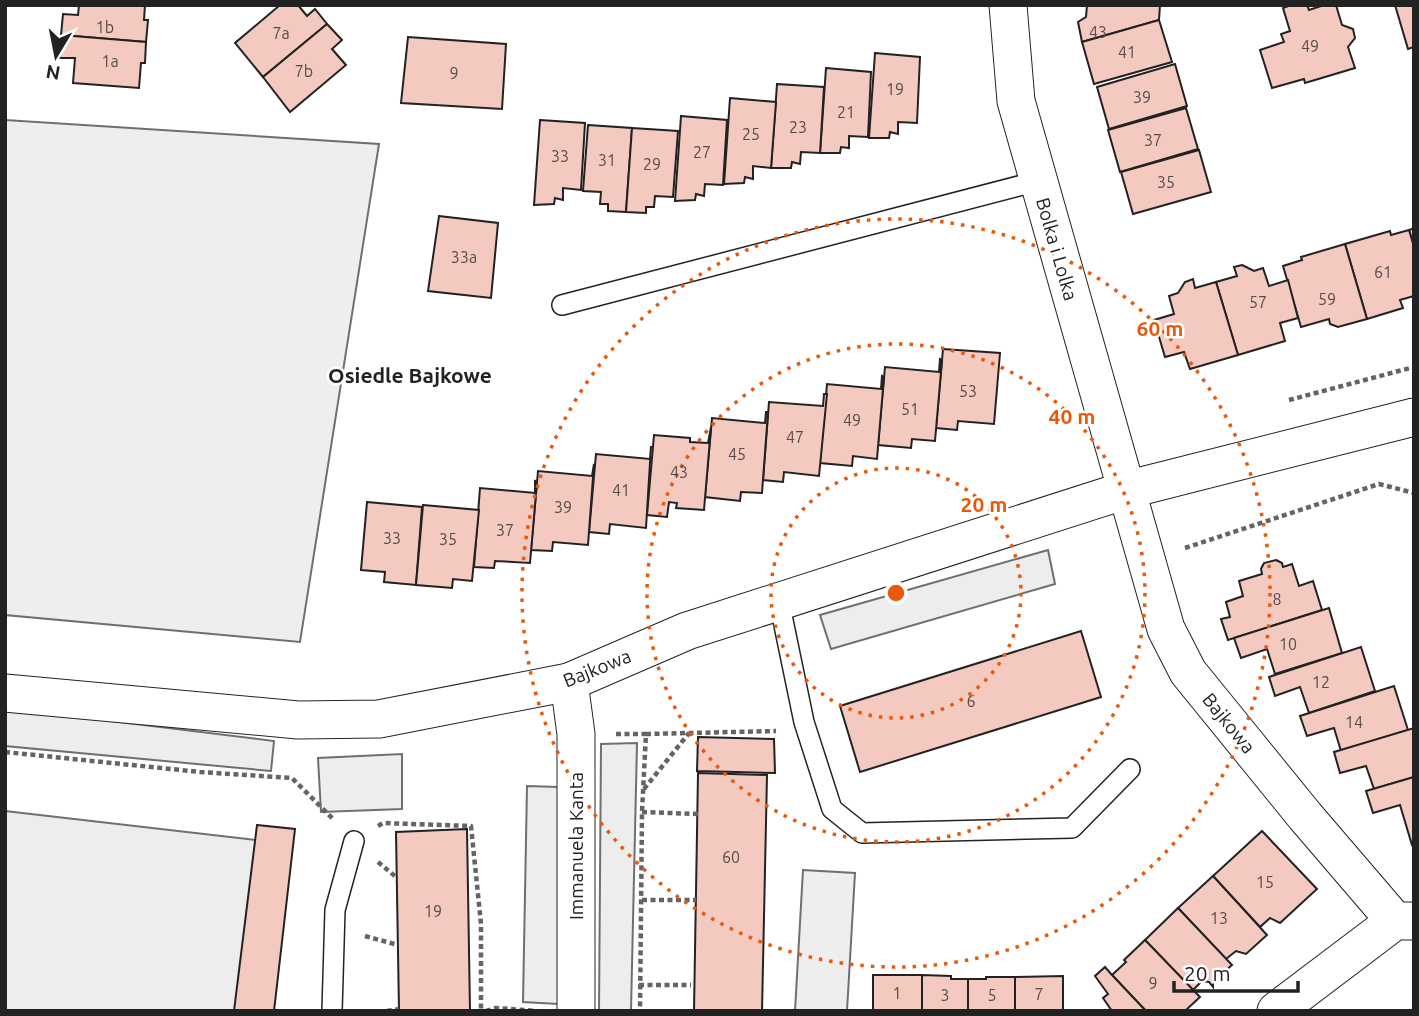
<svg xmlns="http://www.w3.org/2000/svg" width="1419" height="1016" viewBox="0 0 1419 1016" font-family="Ubuntu,sans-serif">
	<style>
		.green { fill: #eee; stroke: #6f6f6f; stroke-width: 2 }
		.parking { fill: #ededed; stroke: #6f6f6f; stroke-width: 2 }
		.building { fill: #f3c9c0; stroke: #222; stroke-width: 2 }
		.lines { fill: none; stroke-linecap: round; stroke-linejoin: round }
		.service-casing { stroke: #222; stroke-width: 22 }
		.minor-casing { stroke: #222; stroke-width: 39 }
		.path { stroke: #646464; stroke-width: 4.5; stroke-dasharray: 5 3.5; stroke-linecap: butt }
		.service { stroke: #fff; stroke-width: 19 }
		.minor { stroke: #fff; stroke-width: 37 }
		.ring { fill: none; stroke: #e8590c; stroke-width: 3.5; stroke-dasharray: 3.5 7 }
		.labels { text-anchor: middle; stroke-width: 5; stroke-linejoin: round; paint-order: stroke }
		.number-label { font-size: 16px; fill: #564c4a }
		.street-label { font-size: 19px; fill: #222; stroke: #fff }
		.neighbourhood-label { font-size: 21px; font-weight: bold; fill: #222; stroke: #fff }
		.centre { fill: #e8590c; stroke: #fff; stroke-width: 3.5 }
		.ring-label { font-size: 21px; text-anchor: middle; font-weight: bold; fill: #e8590c; stroke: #fff; stroke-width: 5; stroke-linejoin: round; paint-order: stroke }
	</style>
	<rect width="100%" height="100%" fill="#fff"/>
	<g class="green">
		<path d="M5 120 379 144 300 642 5 615Z"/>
		<path d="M402 754V809L321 812 318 758Z"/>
		<path d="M803 870 855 873 847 1011H795Z"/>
	</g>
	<g class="parking">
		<path d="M1048 550 1055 584 831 649 820 615Z"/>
		<path d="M5 708 274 741 271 771 5 746Z"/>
		<path d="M637 743 631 1011H599L601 744Z"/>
		<path d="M527 786 558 787V1004L523 1002Z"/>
		<path d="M5 811 283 843 262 1011H5Z"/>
	</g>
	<g class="building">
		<path d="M79 5H145L144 20H148L146 42 61 35 63 14 78 15Z"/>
		<path d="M280 5H298L307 16 315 9 327 24 263 77 235 43Z"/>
		<path d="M1087 5H1160L1159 20 1082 42 1078 22 1086 17Z"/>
		<path d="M1291 5H1307L1309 10 1324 5H1336L1342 25 1353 29 1355 38 1348 47 1355 68 1305 83 1304 79 1272 88 1260 50 1284 42 1281 34 1290 31 1283 8Z"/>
		<path d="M1395 5H1414V47L1408 49Z"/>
		<path d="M1159 20 1172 62 1094 84 1082 42Z"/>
		<path d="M327 24 342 40 332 49 346 65 290 112 263 77Z"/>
		<path d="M61 35 146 42 145 63H141L139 88 73 83 75 58H60Z"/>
		<path d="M408 37 506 44 502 109 401 103Z"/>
		<path d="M875 53 920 57 917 123 898 122V134L890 132 889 138H869Z"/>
		<path d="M1175 64 1187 106 1109 129 1097 87Z"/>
		<path d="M826 68 871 72 868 137 849 136V148L841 147 840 153H820Z"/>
		<path d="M777 84 824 87 820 153 801 152 800 164 792 162 791 168H771Z"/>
		<path d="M730 98 776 102 771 168 753 166V179L745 177 744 183 724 184Z"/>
		<path d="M1186 108 1198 149 1120 172 1108 130Z"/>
		<path d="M681 116 727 120 723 185 705 184 704 196 696 194 695 200 675 201Z"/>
		<path d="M540 120 585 123 581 190 563 188V200L555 198 554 204 534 205Z"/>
		<path d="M588 125 632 128 626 212 608 211V204H600L601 192 583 191Z"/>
		<path d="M632 128 678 131 673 197 655 196 654 207H646V213L626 212Z"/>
		<path d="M1199 150 1211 192 1133 214 1121 172Z"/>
		<path d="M439 216 498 223 491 298 428 291Z"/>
		<path d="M1414 228V247L1409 230Z"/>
		<path d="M1409 230 1414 247V296L1400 300 1403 308 1367 319 1345 244 1390 231 1391 235Z"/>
		<path d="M1345 244 1367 319 1338 327 1330 324 1329 319 1301 327 1283 266 1302 260 1301 257Z"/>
		<path d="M1242 265 1254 271 1263 268 1269 286 1288 280 1298 318 1280 323 1285 341 1238 355 1216 282 1237 276 1234 267Z"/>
		<path d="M1193 279 1195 288 1216 282 1238 355 1190 369 1184 352 1165 357 1154 320 1174 314 1169 296 1178 293 1185 282Z"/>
		<path d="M943 349 1000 353 994 424 958 421 957 430 936 428Z"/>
		<path d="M940 359 942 360 935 441 912 439 911 448 878 445 885 367 939 372Z"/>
		<path d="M882 376 884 377 877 459 853 456 852 466 820 463 827 384 881 389Z"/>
		<path d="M824 394H827L819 476 784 472 783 482 763 480 769 402 823 406Z"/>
		<path d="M766 412H768L762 493 741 492 740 501 705 497 712 418 765 423Z"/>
		<path d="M711 427 704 510 676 508 677 503 669 502 667 517 647 515 654 435 690 438V442L708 443Z"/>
		<path d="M651 446 646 528 610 524 609 534 589 532 596 454 650 459Z"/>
		<path d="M594 464 588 545 553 542 552 551 531 550 538 471 592 476Z"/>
		<path d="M535 481 537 482 530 563 495 561 494 568 474 567 480 488 535 493Z"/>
		<path d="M367 502 422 507 416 585 384 582 385 572 361 570Z"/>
		<path d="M423 505 479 510 472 581 453 579 452 588 416 585Z"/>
		<path d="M1276 560 1282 563 1283 567 1292 564 1299 586 1313 581 1322 610 1228 640 1221 619 1230 617 1226 602 1243 596 1239 581 1262 574 1261 569 1264 563Z"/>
		<path d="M1329 608 1342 653 1275 674 1267 649 1241 658 1234 638Z"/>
		<path d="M1081 631 1101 697 860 772 840 706Z"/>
		<path d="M1361 647 1375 691 1309 713 1300 687 1275 696 1269 677Z"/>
		<path d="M1394 686 1408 730 1341 751 1334 728 1307 736 1300 716Z"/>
		<path d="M1414 728V777L1374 789 1366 766 1340 773 1334 752Z"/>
		<path d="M698 737 774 739 775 773 697 771Z"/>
		<path d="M698 773 767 775 762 1011H694Z"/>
		<path d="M1414 777V844L1412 845 1400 805 1373 813 1366 791Z"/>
		<path d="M257 825 295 829 274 1011H234Z"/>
		<path d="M467 829 470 1011H399L396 832Z"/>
		<path d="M1262 831 1317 889 1280 923 1270 918 1260 927 1213 876Z"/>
		<path d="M1213 876 1267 935 1246 954 1236 951 1226 959 1178 908Z"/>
		<path d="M1178 908 1232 965 1213 982V987L1209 982 1202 981 1193 990 1145 940Z"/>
		<path d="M1145 940 1200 997 1185 1011H1146L1112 975 1126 962 1124 960Z"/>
		<path d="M1105 967 1112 975 1146 1011H1112L1103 998 1108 994 1095 976Z"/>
		<rect x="873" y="975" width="49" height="36"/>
		<path d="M922 975 951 976V979H968V1011H922Z"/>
		<path d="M1063 976V1011H1015V977Z"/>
		<path d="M986 977H1015V1011H968V979H986Z"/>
	</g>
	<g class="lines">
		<g class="service-casing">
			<g id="service">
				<path d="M562 305 1038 181"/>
				<path d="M779 601 804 722 832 809 862 833 1072 828 1130 769"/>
				<path d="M332 1011 335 910 354 841"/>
			</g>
		</g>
		<g class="minor-casing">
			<g id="minor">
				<path d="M1008 5 1016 101 1166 629 1188 672 1305 816 1395 921"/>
				<path d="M569 682 576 734V1011"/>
				<path d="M5 693 298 720 379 719 569 682 687 631 1126 490 1414 417"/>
				<path d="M1276 1011 1395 921H1414"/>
			</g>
		</g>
		<g class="path">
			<path d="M1289 400 1414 367"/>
			<path d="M1185 548 1379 484 1414 493"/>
			<path d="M616 734H646L642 812 640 1011"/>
			<path d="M646 734 776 731"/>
			<path d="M5 752 200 772 292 778 334 820"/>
			<path d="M644 789 689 733"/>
			<path d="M642 812 698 814"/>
			<path d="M378 826 383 823 471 826 481 924V1011"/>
			<path d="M378 862 396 877"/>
			<path d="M642 900H696"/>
			<path d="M365 936 398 945"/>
			<path d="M639 985H691"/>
			<path d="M387 1011 399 1009"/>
			<path d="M486 1011 496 1008 537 1011"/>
		</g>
		<use href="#service" class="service"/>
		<use href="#minor" class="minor"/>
	</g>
	<g class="ring">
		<circle cx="896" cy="593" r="125"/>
		<circle cx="896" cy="593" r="249"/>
		<circle cx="896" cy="593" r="374"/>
	</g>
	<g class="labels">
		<g class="number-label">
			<text x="105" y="33">1b</text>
			<text x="1098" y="38">43</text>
			<text x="281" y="39">7a</text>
			<text x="1310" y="52">49</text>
			<text x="1127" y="58">41</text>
			<text x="110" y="67">1a</text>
			<text x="304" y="77">7b</text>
			<text x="454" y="79">9</text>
			<text x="895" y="95">19</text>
			<text x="1142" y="103">39</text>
			<text x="846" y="118">21</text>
			<text x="798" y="133">23</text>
			<text x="751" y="140">25</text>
			<text x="1153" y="146">37</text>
			<text x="702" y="158">27</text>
			<text x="560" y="162">33</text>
			<text x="607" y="166">31</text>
			<text x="652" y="170">29</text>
			<text x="1166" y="188">35</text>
			<text x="464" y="263">33a</text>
			<text x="1383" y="278">61</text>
			<text x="1327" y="305">59</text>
			<text x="1258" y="308">57</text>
			<text x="968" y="397">53</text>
			<text x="910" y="415">51</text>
			<text x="852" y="426">49</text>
			<text x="795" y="443">47</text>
			<text x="737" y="460">45</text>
			<text x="679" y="478">43</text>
			<text x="621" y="496">41</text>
			<text x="563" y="513">39</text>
			<text x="505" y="536">37</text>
			<text x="392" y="544">33</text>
			<text x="448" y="545">35</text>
			<text x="1277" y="605">8</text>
			<text x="1288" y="650">10</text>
			<text x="1321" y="688">12</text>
			<text x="971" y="707">6</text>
			<text x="1354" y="728">14</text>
			<text x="731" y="863">60</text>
			<text x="1265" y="888">15</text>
			<text x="433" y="917">19</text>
			<text x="1219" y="924">13</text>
			<text x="1153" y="989">9</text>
			<text x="897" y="999">1</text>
			<text x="1039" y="1000">7</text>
			<text x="945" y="1001">3</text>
			<text x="992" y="1001">5</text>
		</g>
		<g class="street-label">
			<text transform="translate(1057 249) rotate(74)" y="7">Bolka i Lolka</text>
			<text transform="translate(597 668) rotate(-22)" y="7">Bajkowa</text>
			<text transform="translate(1229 723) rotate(51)" y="7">Bajkowa</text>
			<text transform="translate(576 846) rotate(-90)" y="7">Immanuela Kanta</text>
		</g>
		<g class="neighbourhood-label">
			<text x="410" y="383">Osiedle Bajkowe</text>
		</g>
	</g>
	<circle cx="896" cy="593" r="10" class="centre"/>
	<g class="ring-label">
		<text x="1160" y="336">60 m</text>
		<text x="1072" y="424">40 m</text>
		<text x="984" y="512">20 m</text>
	</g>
	<rect width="1419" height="1016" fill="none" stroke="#222222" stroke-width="14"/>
	<g transform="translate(56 56) rotate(190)" stroke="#ffffff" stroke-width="5" paint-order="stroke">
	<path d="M0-5L12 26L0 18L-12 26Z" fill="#222222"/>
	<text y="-10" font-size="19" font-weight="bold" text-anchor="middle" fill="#222222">N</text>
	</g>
	<path d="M1174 981v10h124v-10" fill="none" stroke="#222222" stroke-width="3.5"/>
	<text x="1184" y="981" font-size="21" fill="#222222" stroke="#ffffff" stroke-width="5" paint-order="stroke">20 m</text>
</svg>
